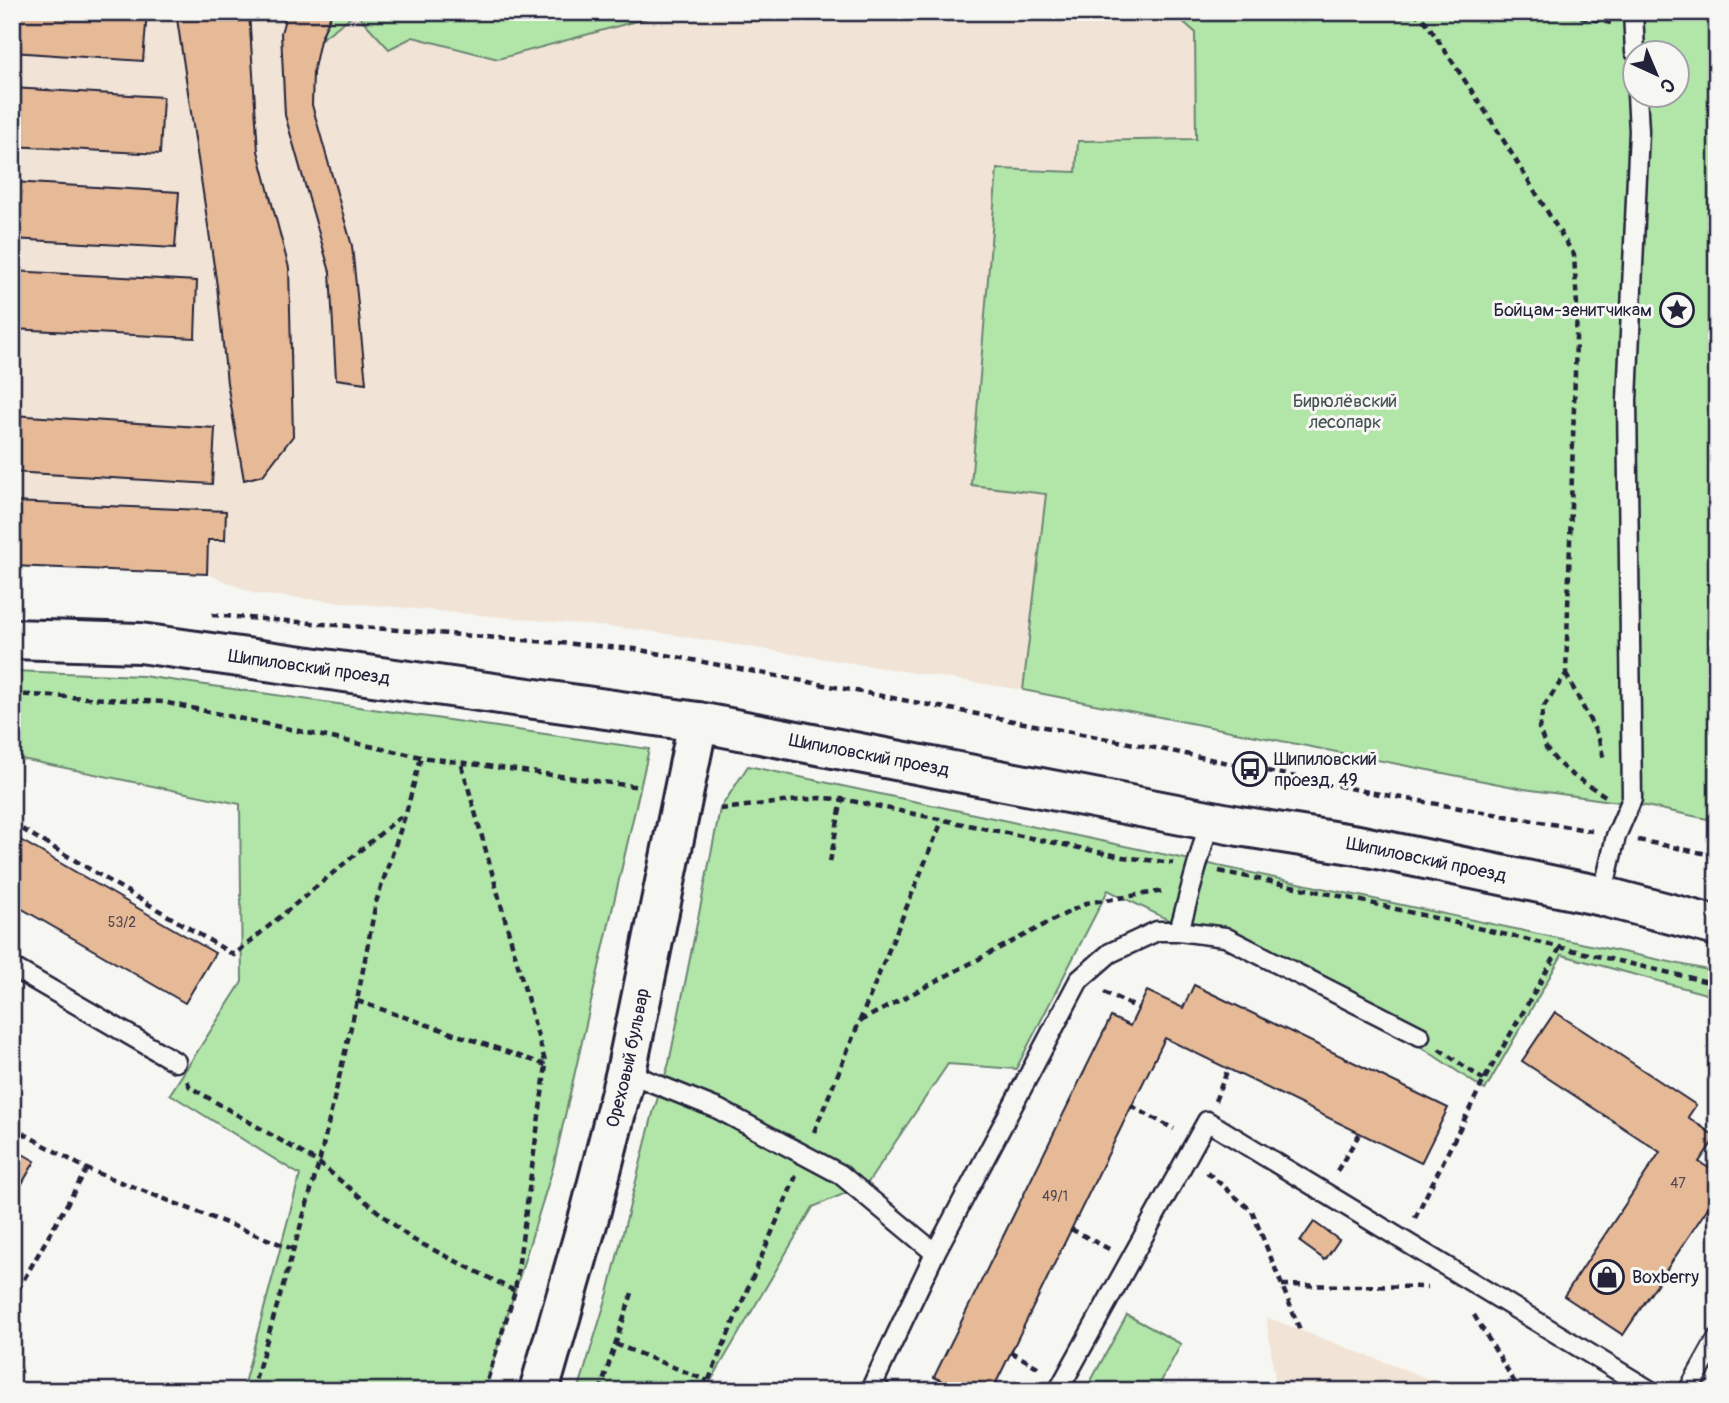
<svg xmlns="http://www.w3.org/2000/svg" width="1729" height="1403" viewBox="0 0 1729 1403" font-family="Pangolin,sans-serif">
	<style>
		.built { fill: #f1e4d6 }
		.green { fill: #b1e6a8; stroke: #6a8472; stroke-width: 2; fill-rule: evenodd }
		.building { fill: #e6ba96; stroke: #22223b; stroke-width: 2 }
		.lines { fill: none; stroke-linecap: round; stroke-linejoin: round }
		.service-casing { stroke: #22223b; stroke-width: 23 }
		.secondary-casing { stroke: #22223b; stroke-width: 44 }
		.path { stroke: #22223b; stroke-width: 4.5; stroke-dasharray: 7 5; stroke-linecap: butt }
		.service { stroke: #f6f6f2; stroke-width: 18 }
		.secondary { stroke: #f6f6f2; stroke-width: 38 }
		.labels { text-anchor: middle; stroke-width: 6; stroke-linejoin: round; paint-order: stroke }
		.number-label { font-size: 14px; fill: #534852 }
		.poi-label { font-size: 18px; fill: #22223b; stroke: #f6f6f2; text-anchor: start }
		.park-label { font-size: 18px; fill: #465356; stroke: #f6f6f2 }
		.street-label { font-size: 18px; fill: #22223b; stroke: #f6f6f2 }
	</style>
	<rect width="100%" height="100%" fill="#f6f6f2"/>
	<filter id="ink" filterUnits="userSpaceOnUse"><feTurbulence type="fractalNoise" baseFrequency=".0143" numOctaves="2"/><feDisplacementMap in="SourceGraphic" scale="14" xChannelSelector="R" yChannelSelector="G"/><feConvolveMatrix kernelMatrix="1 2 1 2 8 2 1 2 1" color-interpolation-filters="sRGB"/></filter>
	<g filter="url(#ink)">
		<g class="built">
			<path d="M12 12H332L321 39 356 13 413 37 498 59 669 12H1172L1195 32 1196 139 1078 141 1076 172 997 169 972 485 1046 494 1023 690 642 630 256 594 207 574 12 566Z"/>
			<path d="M1266 1317 1300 1330 1461 1391H1277Z"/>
		</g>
		<g class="green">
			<path d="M332 12H669L498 59 413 37 389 49 356 13 320 40Z"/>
			<path d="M1172 12H1717V821L1641 805 1524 789 1023 690 1046 494 971 485 997 169 1076 172 1078 141 1196 139 1195 32ZM1634 52H1676V94H1634Z"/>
			<path d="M12 671 143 676 649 749 553 1168 484 1391H242L300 1175 170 1094 242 982 240 804 12 757Z"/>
			<path d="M748 766 1717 972V997L1562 955 1485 1090 1408 1038 1108 890 1016 1069 948 1064 867 1184 813 1207 705 1391H578L608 1293 653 1113 669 1063 720 809Z"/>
			<path d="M1127 1315 1181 1344 1156 1391H1092L1087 1388Z"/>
		</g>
		<g class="building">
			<path d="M12 12H147L143 61 12 52Z"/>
			<path d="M176 12H249L258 151 289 268 293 436 263 475 244 480 227 383 217 286Z"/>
			<path d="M287 12H332L320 40 313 73 312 105 352 246 366 383 336 379 330 272 285 115 281 33Z"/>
			<path d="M12 88 163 97 160 154 12 146Z"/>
			<path d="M12 182 179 192 175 248 12 239Z"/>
			<path d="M12 271 197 281 195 338 12 329Z"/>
			<path d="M12 415 215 428 212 484 12 472Z"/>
			<path d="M12 502 226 511 225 540H208L207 574 12 566Z"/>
			<path d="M12 835 215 953 185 1003 12 903Z"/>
			<path d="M1194 985 1448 1108 1421 1163 1165 1038 992 1391H962L934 1377 1111 1017 1130 1026 1147 991 1183 1008Z"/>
			<path d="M1555 1012 1696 1105 1688 1117 1716 1137 1699 1162 1717 1173V1194L1623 1335 1564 1296 1660 1152 1522 1061Z"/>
			<path d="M12 1148 35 1161 12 1201Z"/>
			<path d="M1314 1222 1339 1240 1325 1260 1300 1242Z"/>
		</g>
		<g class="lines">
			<g class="service-casing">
				<g id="service">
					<path d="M1633 12 1635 52"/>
					<path d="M1602 896 1616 836 1632 799 1627 400 1639 131 1637 94"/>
					<path d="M1179 931 1210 819"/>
					<path d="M12 967 176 1062"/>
					<path d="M626 1072 718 1109 840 1174 935 1253"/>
					<path d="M881 1391 872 1386 935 1253 1079 980 1110 953 1157 931H1179L1225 937 1420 1036"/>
					<path d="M1058 1391 1207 1121 1651 1391"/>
					<path d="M1688 1391 1717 1339"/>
				</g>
			</g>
			<g class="secondary-casing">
				<g id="secondary">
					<path id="s1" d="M12 639 140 643 698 722 1239 826 1358 845 1602 896 1717 926"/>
					<path id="s2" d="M539 1391 591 1210 626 1072 698 722"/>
				</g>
			</g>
			<g class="path">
				<path d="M1413 12 1426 22 1491 120 1574 255 1577 306 1566 674 1544 706 1539 728 1546 748 1558 763 1571 774 1607 797"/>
				<path d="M1557 12 1611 23"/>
				<path d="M212 615 635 649 1171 751 1368 792 1592 831"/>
				<path d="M1566 674 1598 736 1604 760"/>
				<path d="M12 694 163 702 421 757 640 787"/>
				<path d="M720 809 819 798 842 799 1123 857 1173 863"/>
				<path d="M12 823 234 955 404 814"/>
				<path d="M1638 840 1717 856"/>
				<path d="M830 862 842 799"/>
				<path d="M1219 871 1349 898 1717 984"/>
				<path d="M1104 992 1138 1008"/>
				<path d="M357 1001 546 1065 461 762"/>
				<path d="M860 1021 1086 903 1164 891"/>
				<path d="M1439 1049 1484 1080"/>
				<path d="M187 1081 190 1087 319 1163 410 1238 515 1291"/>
				<path d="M1215 1101 1228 1069"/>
				<path d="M1131 1106 1174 1129"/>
				<path d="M12 1127 87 1169 293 1249"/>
				<path d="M814 1132 942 821"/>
				<path d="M1337 1171 1360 1133"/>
				<path d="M1207 1172 1252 1211 1300 1330"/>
				<path d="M1415 1218 1484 1080 1561 946"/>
				<path d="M1071 1229 1111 1250"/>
				<path d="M1282 1285 1428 1287"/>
				<path d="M12 1300 87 1169"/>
				<path d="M1474 1315 1520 1391"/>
				<path d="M615 1344 708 1381"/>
				<path d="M1011 1352 1041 1369"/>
				<path d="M252 1391 319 1163 357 1001 376 902 406 813 421 757"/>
				<path d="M484 1391 515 1291 546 1065"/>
				<path d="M600 1391 632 1293"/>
				<path d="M704 1391 796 1176"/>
			</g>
			<use href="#service" class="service"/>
			<use href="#secondary" class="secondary"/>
		</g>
	</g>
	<defs>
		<g id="sight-ring" transform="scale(1.75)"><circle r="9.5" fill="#f6f6f2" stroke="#22223b" stroke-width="1.5"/><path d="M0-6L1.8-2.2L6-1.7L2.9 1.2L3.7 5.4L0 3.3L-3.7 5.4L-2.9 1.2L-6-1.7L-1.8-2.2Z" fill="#22223b"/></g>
		<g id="bus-ring" transform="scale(1.75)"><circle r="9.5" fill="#f6f6f2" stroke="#22223b" stroke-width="1.5"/><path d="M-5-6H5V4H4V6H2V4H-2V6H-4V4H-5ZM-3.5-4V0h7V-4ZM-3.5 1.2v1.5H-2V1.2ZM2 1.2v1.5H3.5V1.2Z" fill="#22223b"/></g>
		<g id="shop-ring" transform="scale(1.75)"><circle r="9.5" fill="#f6f6f2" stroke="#22223b" stroke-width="1.5"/><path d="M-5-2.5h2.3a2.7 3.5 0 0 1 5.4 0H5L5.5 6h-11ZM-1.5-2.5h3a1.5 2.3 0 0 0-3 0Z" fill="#22223b"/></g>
	</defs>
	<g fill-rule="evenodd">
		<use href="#sight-ring" x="1677" y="310"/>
		<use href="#bus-ring" x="1250" y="769"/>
		<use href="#shop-ring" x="1607" y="1277"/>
	</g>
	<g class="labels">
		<g class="number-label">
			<text x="122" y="927">53/2</text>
			<text x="1678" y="1188">47</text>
			<text x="1055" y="1201">49/1</text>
		</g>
		<g class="poi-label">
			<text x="1652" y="316" text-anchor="end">Бойцам-зенитчикам</text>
			<text x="1274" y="765">Шипиловский<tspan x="1274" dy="21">проезд, 49</tspan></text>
			<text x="1632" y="1283">Boxberry</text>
		</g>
		<g class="park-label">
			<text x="1345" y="407">Бирюлёвский<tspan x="1345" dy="21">лесопарк</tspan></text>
		</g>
		<g class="street-label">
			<text dy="6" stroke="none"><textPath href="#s1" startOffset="299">Шипиловский проезд</textPath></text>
			<text dy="6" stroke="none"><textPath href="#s1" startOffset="866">Шипиловский проезд</textPath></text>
			<text dy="6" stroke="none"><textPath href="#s1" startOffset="1433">Шипиловский проезд</textPath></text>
			<text dy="6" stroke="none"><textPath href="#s2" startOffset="345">Ореховый бульвар</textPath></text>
		</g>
	</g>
	<rect width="1729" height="1403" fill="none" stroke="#f6f6f2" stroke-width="42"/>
	<rect x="21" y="21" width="1687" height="1361" fill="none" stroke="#22223b" stroke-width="2.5" filter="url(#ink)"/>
	<g transform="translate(1656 74) rotate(136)"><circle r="33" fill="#f6f6f2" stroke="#a1a1a9" stroke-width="2"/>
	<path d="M0-5L12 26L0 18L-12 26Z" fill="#22223b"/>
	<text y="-10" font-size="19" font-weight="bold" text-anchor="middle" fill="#22223b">С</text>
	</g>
</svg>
